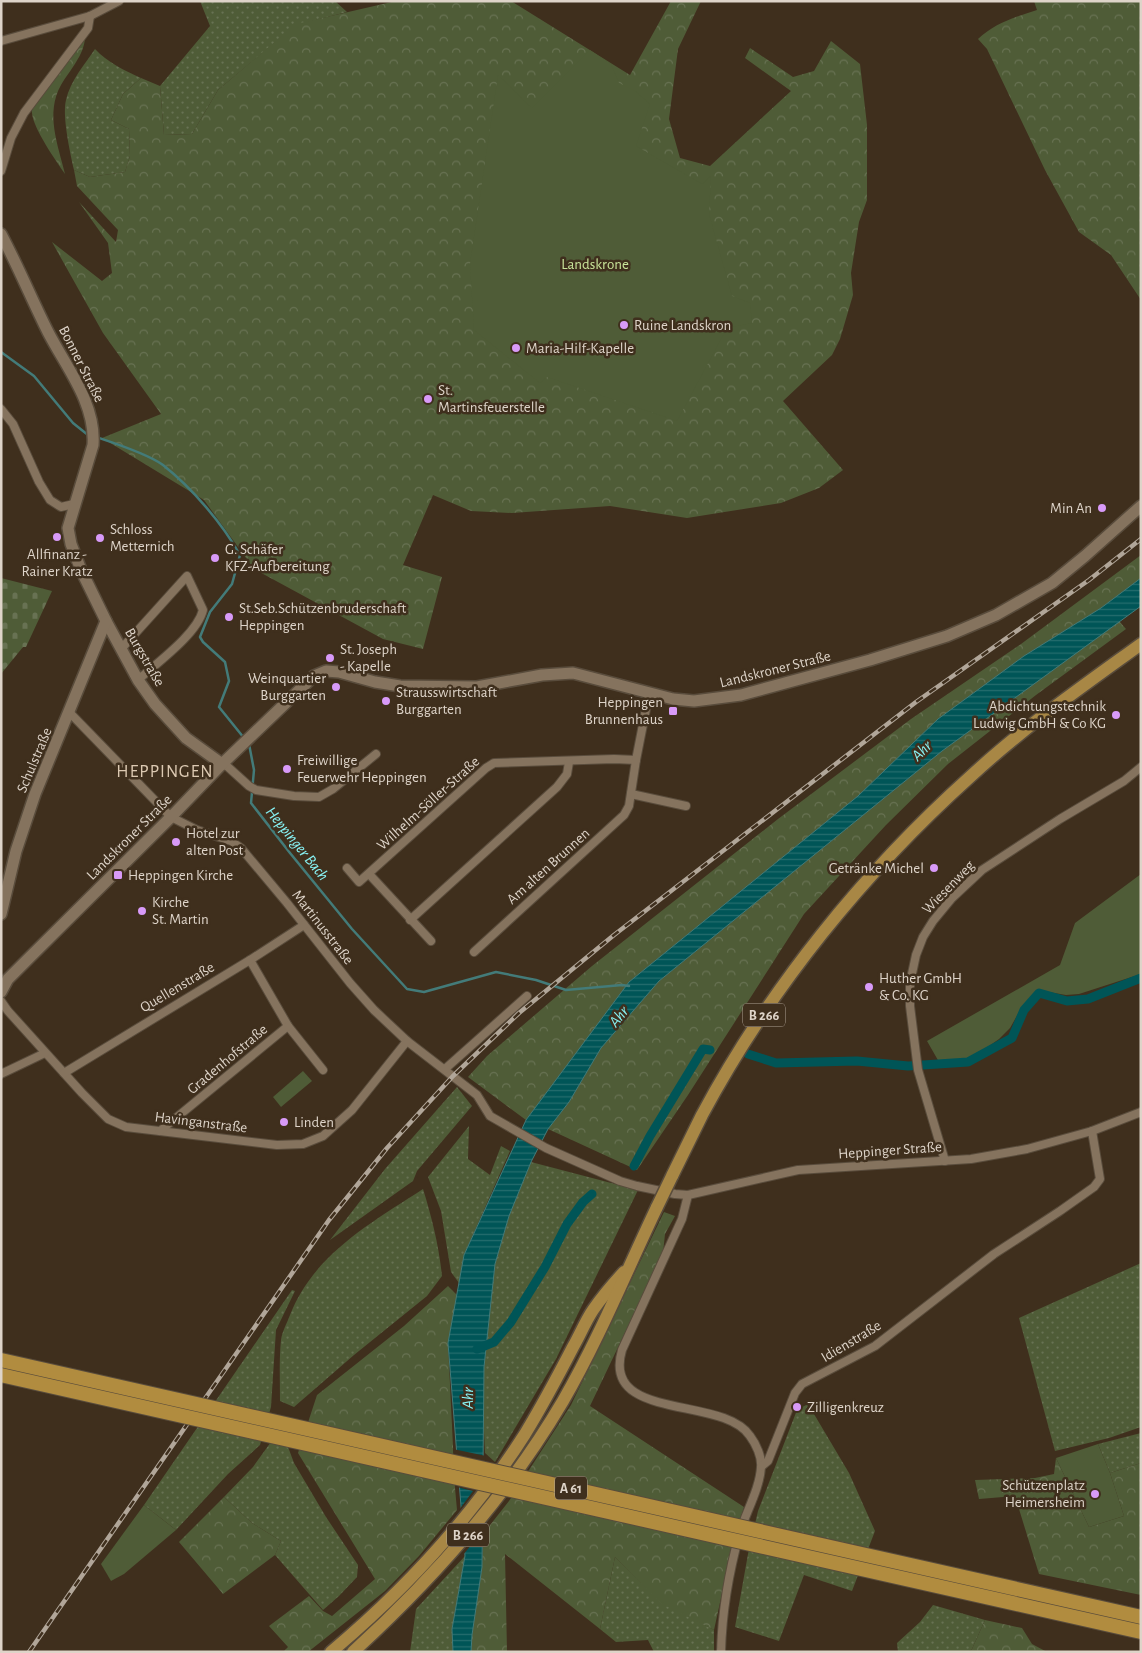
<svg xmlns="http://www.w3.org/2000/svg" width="1142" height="1653" viewBox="0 0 1142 1653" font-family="'Alegreya Sans',sans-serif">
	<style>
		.grass { fill: url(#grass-dots) }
		.forest { fill: url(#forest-crowns) }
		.cemetery { fill: url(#cemetery-stones) }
		.green { fill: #4f5c37 }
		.water { fill: url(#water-rules); stroke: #437b79 }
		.pier { fill: #3f2f1d }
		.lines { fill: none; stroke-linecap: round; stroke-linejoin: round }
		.stream { stroke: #437b79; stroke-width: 2.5 }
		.canal { stroke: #005557; stroke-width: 9 }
		.minor-casing { stroke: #594c3c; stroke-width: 10 }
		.secondary-casing { stroke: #594c3c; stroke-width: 14 }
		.trunk-casing { stroke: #594c3c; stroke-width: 15 }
		.minor { stroke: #85735e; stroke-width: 8 }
		.secondary { stroke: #85735e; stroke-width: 11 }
		.trunk { stroke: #a88745; stroke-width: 12 }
		.rail-casing { stroke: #b1a699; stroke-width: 4.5 }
		.rail { stroke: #3f2f1d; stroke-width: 2.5; stroke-dasharray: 8; stroke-linecap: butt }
		.trunk-bridge-casing { stroke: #594c3c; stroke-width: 15; stroke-linecap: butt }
		.motorway-bridge-casing { stroke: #594c3c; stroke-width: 16; stroke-linecap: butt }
		.trunk-bridge { stroke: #a88745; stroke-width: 12 }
		.motorway-bridge { stroke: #b18c3f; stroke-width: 14 }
		.poi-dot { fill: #d89af8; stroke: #3f2f1d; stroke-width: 2 }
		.labels { text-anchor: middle; stroke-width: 5; stroke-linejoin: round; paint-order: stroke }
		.shield { fill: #3f2f1d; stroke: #aea295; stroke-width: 1 }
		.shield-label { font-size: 14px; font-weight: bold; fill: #ded4c9 }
		.park-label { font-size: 15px; fill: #c8e399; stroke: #3f2f1d }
		.poi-label { font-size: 15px; fill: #ded4c9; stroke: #3f2f1d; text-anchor: start }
		.street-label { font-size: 15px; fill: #ded4c9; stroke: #3f2f1d }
		.water-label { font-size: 16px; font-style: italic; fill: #88f4f6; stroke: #3f2f1d }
		.quarter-label { font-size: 18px; letter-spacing: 1px; fill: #dcc9b2; stroke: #3f2f1d }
	</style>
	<defs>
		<pattern id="grass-dots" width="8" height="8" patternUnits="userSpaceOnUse" patternTransform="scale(1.25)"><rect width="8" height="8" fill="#4f5c37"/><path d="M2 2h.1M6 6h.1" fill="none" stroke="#687253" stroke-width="1.8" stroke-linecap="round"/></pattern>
		<pattern id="forest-crowns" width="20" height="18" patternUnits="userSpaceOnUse" patternTransform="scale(1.25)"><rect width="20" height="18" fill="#4f5c37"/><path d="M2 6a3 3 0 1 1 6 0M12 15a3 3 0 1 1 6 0" fill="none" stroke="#687253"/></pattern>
		<pattern id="cemetery-stones" width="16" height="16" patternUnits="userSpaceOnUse" patternTransform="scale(1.25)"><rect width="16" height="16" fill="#4f5c37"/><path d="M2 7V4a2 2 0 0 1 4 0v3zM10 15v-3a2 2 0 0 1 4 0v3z" fill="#687253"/></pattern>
		<pattern id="water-rules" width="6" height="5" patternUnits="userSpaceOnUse" patternTransform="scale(1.25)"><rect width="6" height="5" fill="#005557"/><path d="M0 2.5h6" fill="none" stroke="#256d6e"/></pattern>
	</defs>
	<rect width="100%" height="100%" fill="#3f2f1d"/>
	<g class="grass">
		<path d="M200 1H335L347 12 296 25 218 90 192 134 164 135 160 86 210 26Z"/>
		<path d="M95 49C107 62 125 71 141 78L123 94 111 120 129 129 130 156 125 172 90 177 74 170C70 152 62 116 66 100 70 81 85 64 95 49Z"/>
		<path d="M457 1087 472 1106 417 1171 413 1181 330 1240 385 1169Z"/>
		<path d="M469 1126 468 1159 490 1175 501 1146 510 1151 464 1255 459 1283 451 1272 441 1211 428 1177Z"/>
		<path d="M531 1162 638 1190 556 1359 495 1462 485 1453 483 1409 484 1367 495 1264 509 1216Z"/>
		<path d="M423 1189C432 1218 439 1246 442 1276L427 1296 354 1355 294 1407 280 1401C280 1381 279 1360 281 1340 282 1332 287 1323 290 1315 314 1254 371 1223 423 1189Z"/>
		<path d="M1141 1263V1427L1109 1438 1055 1451 1019 1318Z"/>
		<path d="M292 1290 295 1291 276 1330 271 1407 260 1445 228 1474 176 1530 144 1505Z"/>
		<path d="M808 1404 849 1473 875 1531 852 1591 804 1575 779 1641 735 1627 748 1554 758 1511 797 1410Z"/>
		<path d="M281 1428 294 1463 326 1517 358 1565 357 1577 339 1596 323 1610 275 1555 281 1541 252 1523 224 1497 253 1467Z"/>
		<path d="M1141 1433V1463L1110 1473 1098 1444Z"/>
		<path d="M465 1556 452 1629 453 1652H410L416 1609Z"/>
		<path d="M615 1557 659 1600 714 1630V1652H654L648 1640 616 1642 600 1629Z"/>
		<path d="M933 1605 985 1620 972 1649 968 1652H898L897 1643 920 1622Z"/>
	</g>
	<g class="forest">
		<path d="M396 1H511L630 75 671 1H701L678 49 669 119 680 158 710 166 791 91 745 58 750 48 793 77 814 71 831 41 860 64 867 125V200L859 222 851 273 853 295 840 339 832 355 783 401 843 470 819 488 781 503 687 518 610 506 512 513 471 511 433 495 403 565 442 577 423 649 383 639 254 569 204 500 102 438 161 414 103 333 52 242 102 281 112 273 108 243 79 202 116 242 118 230 77 186 74 170 90 177 125 172 130 156 129 129 111 120 123 94 141 78 160 86 164 135 192 134 218 90 296 24Z"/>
		<path d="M1034 1H1141V300L1111 255 1079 232 1045 170 987 49 978 39C995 23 1015 17 1037 10Z"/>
		<path d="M85 38C84 55 70 70 61 85 45 113 58 145 65 174 56 161 33 128 32 113 31 100 75 50 85 38Z"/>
		<path d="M1141 555V578L1101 608 1024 656 938 719 858 796 629 982 526 1120 468 1077 487 1056 592 966 778 819 911 719 1021 644Z"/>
		<path d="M1119 621 1126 629 1036 695 948 764 886 825 804 914 688 1095 637 1170 548 1129 569 1102 601 1048 659 981 942 751Z"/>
		<path d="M664 1212 675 1216 665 1234 663 1253 590 1406 744 1507 731 1552 714 1630 662 1604 615 1557 600 1629 505 1554 507 1652H471L472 1635 482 1567 483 1534 509 1501 571 1405Z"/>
		<path d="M448 1286 457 1295 448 1343 455 1488 457 1510 419 1556 385 1591 308 1652H283L288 1647 269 1626 309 1596 323 1611 332 1616 375 1579 298 1453 317 1395 404 1326Z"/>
		<path d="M1056 1458 1089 1527 1124 1516 1110 1473 1141 1463V1595L1039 1574 1015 1496 979 1499 975 1480 1035 1478 1054 1474Z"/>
		<path d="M224 1497 252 1523 281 1541 275 1555 223 1594 179 1542Z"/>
		<path d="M985 1620 1022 1628 1032 1644 1047 1652H968L972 1649Z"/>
	</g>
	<path class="cemetery" d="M1 578 52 591 26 647H23L1 674Z"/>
	<g class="green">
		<path d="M590 50 611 64 619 83 635 91 650 104 636 146 702 184 711 176 709 214 732 296 750 303 752 323 727 328 677 421 547 377 540 383 474 330 470 264 498 75 532 108Z"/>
		<path d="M1141 874V974L1079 994 1066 995 1037 990 1022 1007 1010 1028 999 1039 974 1057 939 1062 927 1041 1060 965 1075 923Z"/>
		<path d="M303 1071 312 1081 281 1107 273 1097Z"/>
		<path d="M1098 1444 1110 1473 1124 1516 1089 1527 1056 1458Z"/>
		<path d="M144 1505 176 1530 124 1574 111 1581 101 1564Z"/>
	</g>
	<path class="water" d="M1141 578V606L942 751 659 981 601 1048 569 1102 548 1129 531 1162 509 1216 495 1264 484 1367 482 1567 472 1635 471 1652H453L452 1629 465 1556 448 1343 464 1255 526 1120 629 982 858 796 938 719 1024 656 1101 608Z"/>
	<path class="pier" d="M453 1449 486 1456 485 1528 463 1555 459 1510 473 1491 457 1487Z"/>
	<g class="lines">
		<g class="stream">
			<path d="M1 352 34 376 73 423 88 435"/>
			<path d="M96 437C114 443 148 454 163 465 192 488 222 523 240 555L232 584 210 612 200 637 203 642 225 662 229 681 219 707 244 738"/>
			<path d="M249 744 254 770 251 803 290 853 352 929 407 989 424 992 496 972 536 980 566 990 622 985 629 986"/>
		</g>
		<g class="canal">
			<path d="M748 1054 776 1063 857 1061 908 1066 968 1062 1012 1038 1024 1010 1039 993 1067 1001 1088 999 1141 978"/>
			<path d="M634 1166 650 1136 703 1049 710 1050"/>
			<path d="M477 1349 494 1342 511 1322 545 1267 567 1224 583 1202 592 1194"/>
		</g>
		<g class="minor-casing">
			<g id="minor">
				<path d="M1 41 90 16 119 1"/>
				<path d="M1 171 11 138 24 113 88 28 90 16"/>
				<path d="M1 409 13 424 39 482 50 500 61 507 74 504"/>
				<path d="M122 648 187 576 203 610C197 634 158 662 138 680"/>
				<path d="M70 713 171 817 197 830 231 841 241 848 287 903 350 983 374 1010 407 1041 477 1095 490 1116 546 1148 620 1181 637 1186 675 1194 688 1195 798 1170 971 1159 1027 1149 1092 1131 1141 1112"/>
				<path d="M222 764 228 767 249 786 256 790 294 796 319 797 333 789 376 754"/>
				<path d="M631 794 686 806"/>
				<path d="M347 868 359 882 486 768 494 763 614 759 636 760"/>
				<path d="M369 874 431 941"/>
				<path d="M410 920 557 787 567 774 569 762"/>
				<path d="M474 952 624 815 629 806 636 760 649 694"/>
				<path d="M250 960 288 1026 323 1070"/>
				<path d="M1 1001 8 1011 82 1093 108 1119 126 1127 277 1145 303 1144 323 1136 352 1110 407 1041"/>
				<path d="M445 1069 527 996"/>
				<path d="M64 1073 250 960 304 925"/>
				<path d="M1 1074 45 1053"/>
				<path d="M160 1131 288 1026"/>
				<path d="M945 1161 918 1070 910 1006V983L916 955 923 937 933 921 952 898 982 870 1060 819 1124 781 1141 767"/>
				<path d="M688 1195 682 1219 622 1350C601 1422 723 1395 750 1436 756 1444 762 1457 761 1467 760 1488 746 1512 740 1532 729 1571 722 1612 721 1652"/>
				<path d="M762 1466 768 1461 795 1393 802 1384 875 1346 994 1254 1060 1211 1094 1187 1100 1179 1092 1131"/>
			</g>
		</g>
		<g class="secondary-casing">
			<g id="secondary">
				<path d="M1 234C18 266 32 300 48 332 66 367 96 403 93 445L68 528 71 544 81 570 106 621 138 680 155 704 186 738 222 764"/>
				<path d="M1 914 16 851 35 794 106 621"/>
				<path d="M1 992 8 979 28 959 171 817 222 764 314 676 326 671 339 672 375 682 400 686 477 687 542 675 573 673 673 699 694 701 741 695 870 660 947 636 996 615 1052 583 1085 556 1141 506"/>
			</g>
		</g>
		<g class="trunk-casing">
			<g id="trunk">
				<path d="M672 1176C682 1156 692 1135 702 1115 770 988 864 872 971 776 1024 727 1083 686 1141 644"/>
				<path d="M331 1652C406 1589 472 1517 525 1434 542 1406 558 1376 573 1347 580 1335 585 1322 593 1310 602 1297 613 1284 624 1272"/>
				<path d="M353 1652C434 1578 507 1496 563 1401 599 1339 626 1272 657 1207"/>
			</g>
		</g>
		<use href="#minor" class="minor"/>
		<use href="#secondary" class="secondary"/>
		<use href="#trunk" class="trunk"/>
		<g class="rail-casing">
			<path id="rail" d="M29 1652 329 1220 387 1148 453 1076 519 1013 614 935 916 702 1089 580 1141 539"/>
		</g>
		<use href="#rail" class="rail"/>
		<g class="trunk-bridge-casing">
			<path id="trunk-bridge" d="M657 1207 672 1176"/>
		</g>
		<g class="motorway-bridge-casing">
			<g id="motorway-bridge">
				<path d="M1 1360 1141 1617"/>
				<path d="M1 1375 1141 1632"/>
			</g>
		</g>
		<use href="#trunk-bridge" class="trunk-bridge"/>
		<use href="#motorway-bridge" class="motorway-bridge"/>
	</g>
	<g class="poi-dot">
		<circle cx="624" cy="325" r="5"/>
		<circle cx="516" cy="348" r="5"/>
		<circle cx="428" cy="399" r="5"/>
		<circle cx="1102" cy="508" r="5"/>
		<circle cx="57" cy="537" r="5"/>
		<circle cx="100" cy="538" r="5"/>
		<circle cx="215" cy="558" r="5"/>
		<circle cx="229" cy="617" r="5"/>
		<circle cx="330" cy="658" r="5"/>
		<circle cx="336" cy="687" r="5"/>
		<circle cx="386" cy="701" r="5"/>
		<rect x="668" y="706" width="10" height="10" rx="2.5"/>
		<circle cx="1116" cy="715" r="5"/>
		<circle cx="287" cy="769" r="5"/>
		<circle cx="176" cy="842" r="5"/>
		<circle cx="934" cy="868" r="5"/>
		<rect x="113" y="870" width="10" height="10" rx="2.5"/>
		<circle cx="142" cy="911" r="5"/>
		<circle cx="869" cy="987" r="5"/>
		<circle cx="284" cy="1122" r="5"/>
		<circle cx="797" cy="1407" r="5"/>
		<circle cx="1095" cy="1494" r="5"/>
	</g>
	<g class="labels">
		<g class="shield">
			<rect x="743" y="1003.5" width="42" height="23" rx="4"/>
			<rect x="555" y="1476.5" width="32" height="23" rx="4"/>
			<rect x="447" y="1523.5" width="42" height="23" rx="4"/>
		</g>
		<g class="shield-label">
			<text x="764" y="1020">B 266</text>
			<text x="571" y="1493">A 61</text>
			<text x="468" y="1540">B 266</text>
		</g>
		<g class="park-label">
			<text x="595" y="269">Landskrone</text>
		</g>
		<g class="poi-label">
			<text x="634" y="330">Ruine Landskron</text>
			<text x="526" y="353">Maria-Hilf-Kapelle</text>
			<text x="438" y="395">St.<tspan x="438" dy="17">Martinsfeuerstelle</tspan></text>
			<text x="1092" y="513" text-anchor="end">Min An</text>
			<text x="110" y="534">Schloss<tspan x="110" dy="17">Metternich</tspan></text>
			<text x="225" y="554">G. Schäfer<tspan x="225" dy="17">KFZ-Aufbereitung</tspan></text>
			<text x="57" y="559" text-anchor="middle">Allfinanz -<tspan x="57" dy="17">Rainer Kratz</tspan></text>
			<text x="239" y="613">St.Seb.Schützenbruderschaft<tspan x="239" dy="17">Heppingen</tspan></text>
			<text x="340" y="654">St. Joseph<tspan x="340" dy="17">- Kapelle</tspan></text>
			<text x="326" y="683" text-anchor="end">Weinquartier<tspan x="326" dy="17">Burggarten</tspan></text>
			<text x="396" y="697">Strausswirtschaft<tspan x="396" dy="17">Burggarten</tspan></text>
			<text x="663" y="707" text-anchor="end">Heppingen<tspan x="663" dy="17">Brunnenhaus</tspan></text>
			<text x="1106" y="711" text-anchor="end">Abdichtungstechnik<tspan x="1106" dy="17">Ludwig GmbH &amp; Co KG</tspan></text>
			<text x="297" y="765">Freiwillige<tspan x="297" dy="17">Feuerwehr Heppingen</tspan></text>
			<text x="186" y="838">Hotel zur<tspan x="186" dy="17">alten Post</tspan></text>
			<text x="924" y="873" text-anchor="end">Getränke Michel</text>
			<text x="128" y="880">Heppingen Kirche</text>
			<text x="152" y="907">Kirche<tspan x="152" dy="17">St. Martin</tspan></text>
			<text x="879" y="983">Huther GmbH<tspan x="879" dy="17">&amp; Co. KG</tspan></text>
			<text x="294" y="1127">Linden</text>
			<text x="807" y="1412">Zilligenkreuz</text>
			<text x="1085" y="1490" text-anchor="end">Schützenplatz<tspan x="1085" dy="17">Heimersheim</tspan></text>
		</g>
		<g class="street-label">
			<text transform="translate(82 364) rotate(63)" y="5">Bonner Straße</text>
			<text transform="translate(145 657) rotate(60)" y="5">Burgstraße</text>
			<text transform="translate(775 669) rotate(-14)" y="5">Landskroner Straße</text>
			<text transform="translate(34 760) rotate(-67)" y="5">Schulstraße</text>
			<text transform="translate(428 803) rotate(-42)" y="5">Wilhelm-Söller-Straße</text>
			<text transform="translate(129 837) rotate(-45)" y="5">Landskroner Straße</text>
			<text transform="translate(548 866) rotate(-42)" y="5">Am alten Brunnen</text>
			<text transform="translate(948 887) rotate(-46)" y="5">Wiesenweg</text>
			<text transform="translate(323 927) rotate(52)" y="5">Martinusstraße</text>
			<text transform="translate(177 987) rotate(-31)" y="5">Quellenstraße</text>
			<text transform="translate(227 1059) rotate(-40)" y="5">Gradenhofstraße</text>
			<text transform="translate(201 1122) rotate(7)" y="5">Havinganstraße</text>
			<text transform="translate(890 1150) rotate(-4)" y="5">Heppinger Straße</text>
			<text transform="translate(851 1341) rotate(-31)" y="5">Idienstraße</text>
		</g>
		<g class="water-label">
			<text transform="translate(921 750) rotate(-45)" y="6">Ahr</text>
			<text transform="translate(298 843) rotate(51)" y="6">Heppinger Bach</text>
			<text transform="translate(618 1016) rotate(-51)" y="6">Ahr</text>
			<text transform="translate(467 1398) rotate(-89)" y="6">Ahr</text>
		</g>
		<g class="quarter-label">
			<text x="165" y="777">HEPPINGEN</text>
		</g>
	</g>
	<rect width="1142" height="1653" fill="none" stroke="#ded4c9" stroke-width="5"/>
</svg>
